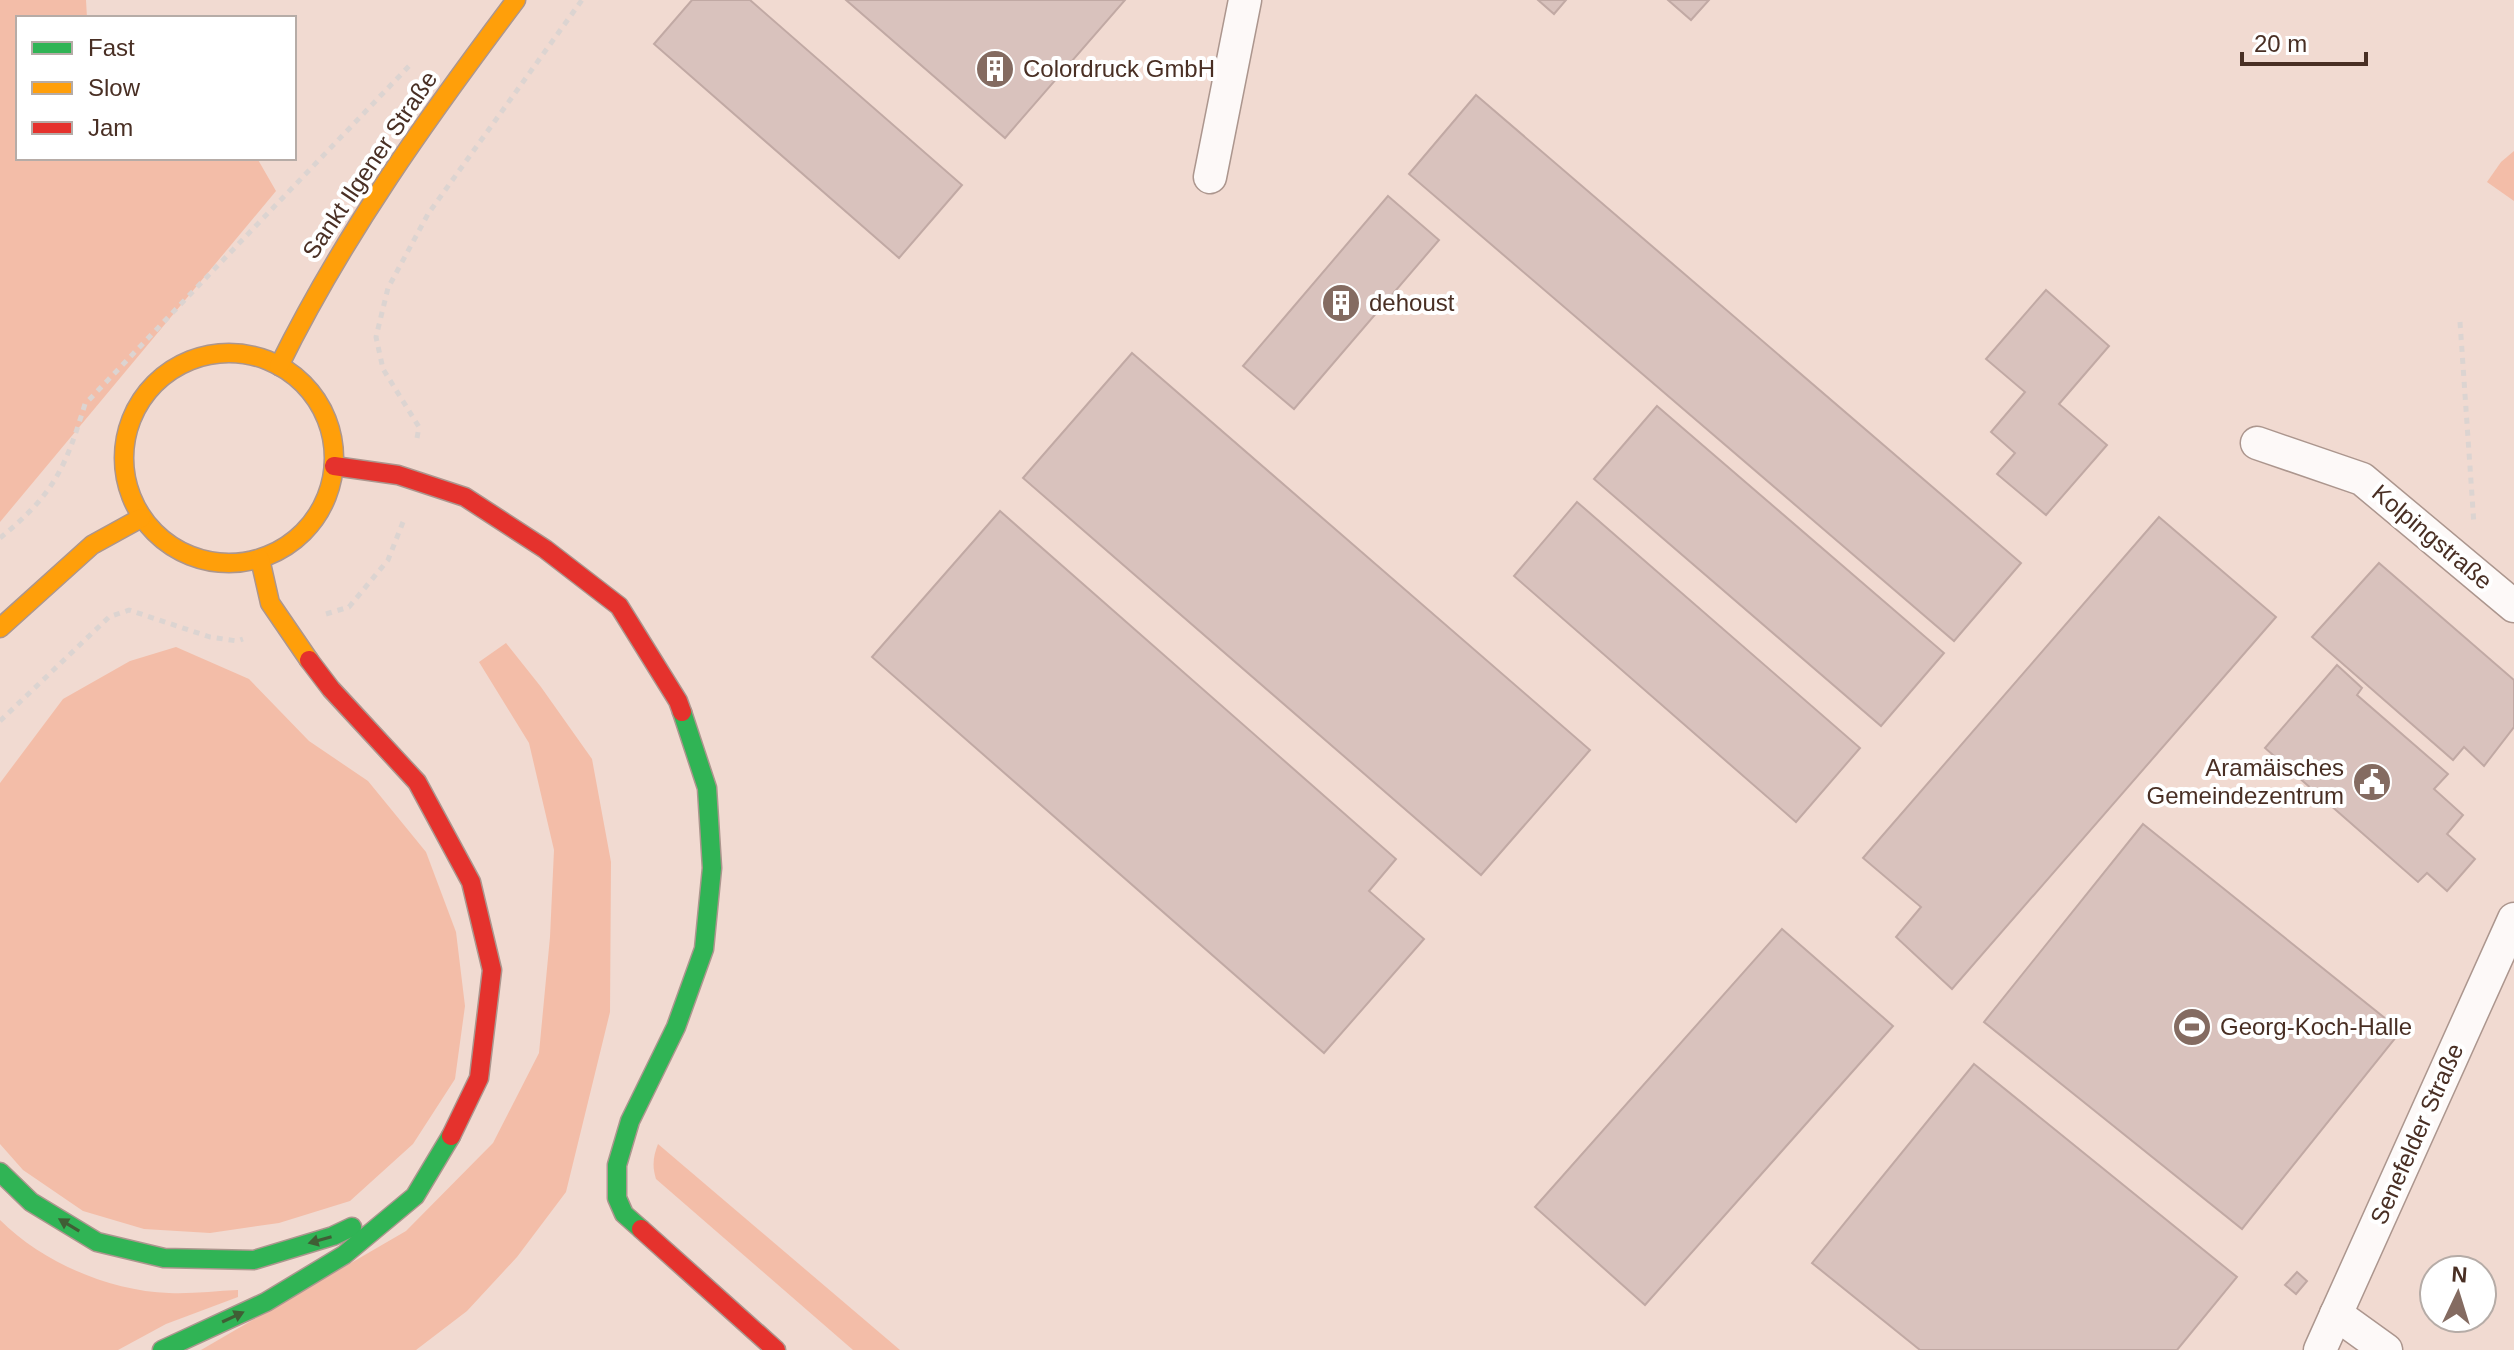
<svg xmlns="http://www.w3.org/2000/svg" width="2514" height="1350" viewBox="0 0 2514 1350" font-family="Arial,sans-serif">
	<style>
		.green { fill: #f3bda8 }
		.building { fill: #d9c2bd; stroke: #c1a9a4; stroke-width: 2 }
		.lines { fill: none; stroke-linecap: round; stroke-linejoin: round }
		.street-casing { stroke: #ac968e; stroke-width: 35 }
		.fast-casing { stroke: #ac968e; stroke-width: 21 }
		.slow-casing { stroke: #ac968e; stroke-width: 21 }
		.jam-casing { stroke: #ac968e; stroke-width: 21 }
		.path { stroke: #dcd4d1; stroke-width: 5; stroke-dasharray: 6 6; stroke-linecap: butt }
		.street { stroke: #fdf9f8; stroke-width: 32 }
		.fast { stroke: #30b455; stroke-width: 18 }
		.slow { stroke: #ff9f0a; stroke-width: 18 }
		.jam { stroke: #e5322d; stroke-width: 18 }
		.oneway { fill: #405e35 }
		.labels { text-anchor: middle; stroke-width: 8; stroke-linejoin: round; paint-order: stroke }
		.poi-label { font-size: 24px; fill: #492f24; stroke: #fff; text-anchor: start }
		.street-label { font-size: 24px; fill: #492f24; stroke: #fff }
	</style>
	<rect width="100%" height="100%" fill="#f1dad1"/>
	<g class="green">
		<path d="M0 0H86L87 18H18V158H257L276 191 0 522Z"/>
		<path d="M2514 151V201L2487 182 2501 162Z"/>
		<path d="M506 643 541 687 592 759 611 862 610 1012 566 1192 517 1257 467 1311 416 1350H201L406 1231 493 1143 539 1053 550 937 554 850 529 743 479 662Z"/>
		<path d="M176 647 249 679 309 741 368 781 426 852 456 932 465 1006 455 1079 413 1144 350 1201 279 1223 210 1233 144 1229 83 1211 23 1170 0 1144V783L63 699 130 661Z"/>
		<path d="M658 1144 900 1350H853L656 1179C652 1166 653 1157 658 1144Z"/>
		<path d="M0 1220C42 1262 109 1291 169 1293 192 1294 215 1291 238 1290V1297L166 1324 118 1350H0Z"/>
	</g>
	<g class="building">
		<path d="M692 0H750L962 185 899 258 654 44Z"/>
		<path d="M846 0H1125L1005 138Z"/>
		<path d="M1538 0H1566L1554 14Z"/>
		<path d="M1668 0H1709L1691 20Z"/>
		<path d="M1476 95 2021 563 1954 641 1409 174Z"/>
		<path d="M1388 196 1439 240 1294 409 1243 366Z"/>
		<path d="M2046 290 2109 346 2059 404 2107 445 2046 515 1997 474 2015 453 1991 432 2025 392 1986 359Z"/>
		<path d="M1132 353 1590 750 1481 875 1023 478Z"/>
		<path d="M1657 406 1944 653 1881 726 1594 479Z"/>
		<path d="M1577 502 1860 748 1796 822 1514 576Z"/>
		<path d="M1000 511 1396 859 1369 891 1424 939 1324 1053 872 657Z"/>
		<path d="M2159 517 2276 617 1952 989 1896 937 1921 907 1863 858Z"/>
		<path d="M2379 563 2514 680V727L2484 766 2464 747 2453 760 2312 637Z"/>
		<path d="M2337 665 2362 688 2357 695 2448 774 2434 789 2463 815 2447 834 2475 859 2447 891 2427 873 2418 882 2265 748Z"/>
		<path d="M2143 824 2401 1031 2242 1229 1984 1022Z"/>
		<path d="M1782 929 1893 1026 1645 1305 1535 1207Z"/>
		<path d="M1974 1064 2237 1277 2177 1350H1920L1812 1263Z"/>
		<path d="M2297 1272 2307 1281 2296 1294 2285 1285Z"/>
	</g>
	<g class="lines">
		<g class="street-casing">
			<g id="street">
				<path d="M1210 177 1245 0"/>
				<path d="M2257 443 2362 479 2514 606"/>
				<path d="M2336 1314 2386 1350"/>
				<path d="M2320 1350 2514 919"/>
			</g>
		</g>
		<g class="fast-casing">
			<g id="fast">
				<path d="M0 1172 31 1202 97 1242 164 1258 254 1260 333 1236 352 1227"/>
				<path d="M641 1229 624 1214 617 1198V1165L630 1121 676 1027 704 949 712 868 707 788 682 712"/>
				<path d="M162 1350 266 1302 344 1255 415 1196 451 1136"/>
			</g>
		</g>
		<g class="slow-casing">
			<g id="slow">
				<circle cx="229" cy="458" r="105"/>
				<path d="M279 366C344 234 428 117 516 0"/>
				<path d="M260 559 270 603 309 660"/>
				<path d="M0 628 92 545 141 518"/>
			</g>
		</g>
		<g class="jam-casing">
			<g id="jam">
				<path d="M334 466 398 475 465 497 545 549 619 606 678 701 682 712"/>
				<path d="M309 660 331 689 417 782 471 882 492 970 479 1078 451 1136"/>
				<path d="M641 1229 776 1350"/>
			</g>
		</g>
		<g class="path">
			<path d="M2460 322 2474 525"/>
			<path d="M417 438 419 427 383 369 376 337 388 288 428 214 582 0"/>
			<path d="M0 538C54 494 65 469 85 404L412 63"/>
			<path d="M326 614 349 607 388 560 403 522"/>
			<path d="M0 721 109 617 129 610 210 637 237 641 243 639"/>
		</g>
		<use href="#street" class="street"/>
		<use href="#fast" class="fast"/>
		<use href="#slow" class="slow"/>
		<use href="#jam" class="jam"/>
	</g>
	<defs><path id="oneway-solid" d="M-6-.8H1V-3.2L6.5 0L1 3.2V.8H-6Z" transform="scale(2)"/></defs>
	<g class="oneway">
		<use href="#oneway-solid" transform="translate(69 1225) rotate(-149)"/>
		<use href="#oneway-solid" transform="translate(320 1240) rotate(164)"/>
		<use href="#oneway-solid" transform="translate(233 1317) rotate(-25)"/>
	</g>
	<defs>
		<g id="building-disc" transform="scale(2)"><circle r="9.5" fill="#846b61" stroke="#fff"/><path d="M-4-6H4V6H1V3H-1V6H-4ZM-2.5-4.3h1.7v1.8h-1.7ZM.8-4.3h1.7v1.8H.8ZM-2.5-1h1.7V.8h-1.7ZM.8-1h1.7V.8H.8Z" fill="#fff"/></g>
		<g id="civic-disc" transform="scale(2)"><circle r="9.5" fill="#846b61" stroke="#fff"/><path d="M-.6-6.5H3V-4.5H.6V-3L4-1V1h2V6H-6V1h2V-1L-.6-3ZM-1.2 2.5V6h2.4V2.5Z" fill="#fff"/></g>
		<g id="stadium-disc" transform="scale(2)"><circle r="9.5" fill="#846b61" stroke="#fff"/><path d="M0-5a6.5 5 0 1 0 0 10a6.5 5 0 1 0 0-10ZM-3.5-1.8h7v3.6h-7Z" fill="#fff"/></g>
	</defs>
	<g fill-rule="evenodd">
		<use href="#building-disc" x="995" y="69"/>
		<use href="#building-disc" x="1341" y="303"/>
		<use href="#civic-disc" x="2372" y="782"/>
		<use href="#stadium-disc" x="2192" y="1027"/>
	</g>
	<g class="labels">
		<g class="poi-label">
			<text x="1023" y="77">Colordruck GmbH</text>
			<text x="1369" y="311">dehoust</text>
			<text x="2344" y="776" text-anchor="end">Aramäisches<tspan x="2344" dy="28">Gemeindezentrum</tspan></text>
			<text x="2220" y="1035">Georg-Koch-Halle</text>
		</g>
		<g class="street-label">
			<text transform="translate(370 165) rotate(-56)" y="8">Sankt Ilgener Straße</text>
			<text transform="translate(2432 537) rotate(40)" y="8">Kolpingstraße</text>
			<text transform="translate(2417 1134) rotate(-66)" y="8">Senefelder Straße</text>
		</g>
	</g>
	<rect x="16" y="16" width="280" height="144" fill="#ffffff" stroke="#b6aca7" stroke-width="2"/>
	<rect x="32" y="42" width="40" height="12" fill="#30b455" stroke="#b6aca7" stroke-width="2"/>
	<text x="88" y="56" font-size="24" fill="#492f24">Fast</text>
	<rect x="32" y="82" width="40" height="12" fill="#ff9f0a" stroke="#b6aca7" stroke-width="2"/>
	<text x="88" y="96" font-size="24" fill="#492f24">Slow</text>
	<rect x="32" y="122" width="40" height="12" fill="#e5322d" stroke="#b6aca7" stroke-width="2"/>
	<text x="88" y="136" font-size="24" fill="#492f24">Jam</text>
	<g transform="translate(2458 1294) rotate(4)"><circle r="38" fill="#ffffff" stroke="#b6aca7" stroke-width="2"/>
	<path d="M0-6L14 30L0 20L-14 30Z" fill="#846b61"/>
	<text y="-12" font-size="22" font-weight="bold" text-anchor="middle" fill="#492f24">N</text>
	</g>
	<path d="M2242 52v12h124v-12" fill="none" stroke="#492f24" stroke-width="4"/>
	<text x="2254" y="52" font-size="24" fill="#492f24" stroke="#ffffff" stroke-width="6" paint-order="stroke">20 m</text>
</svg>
